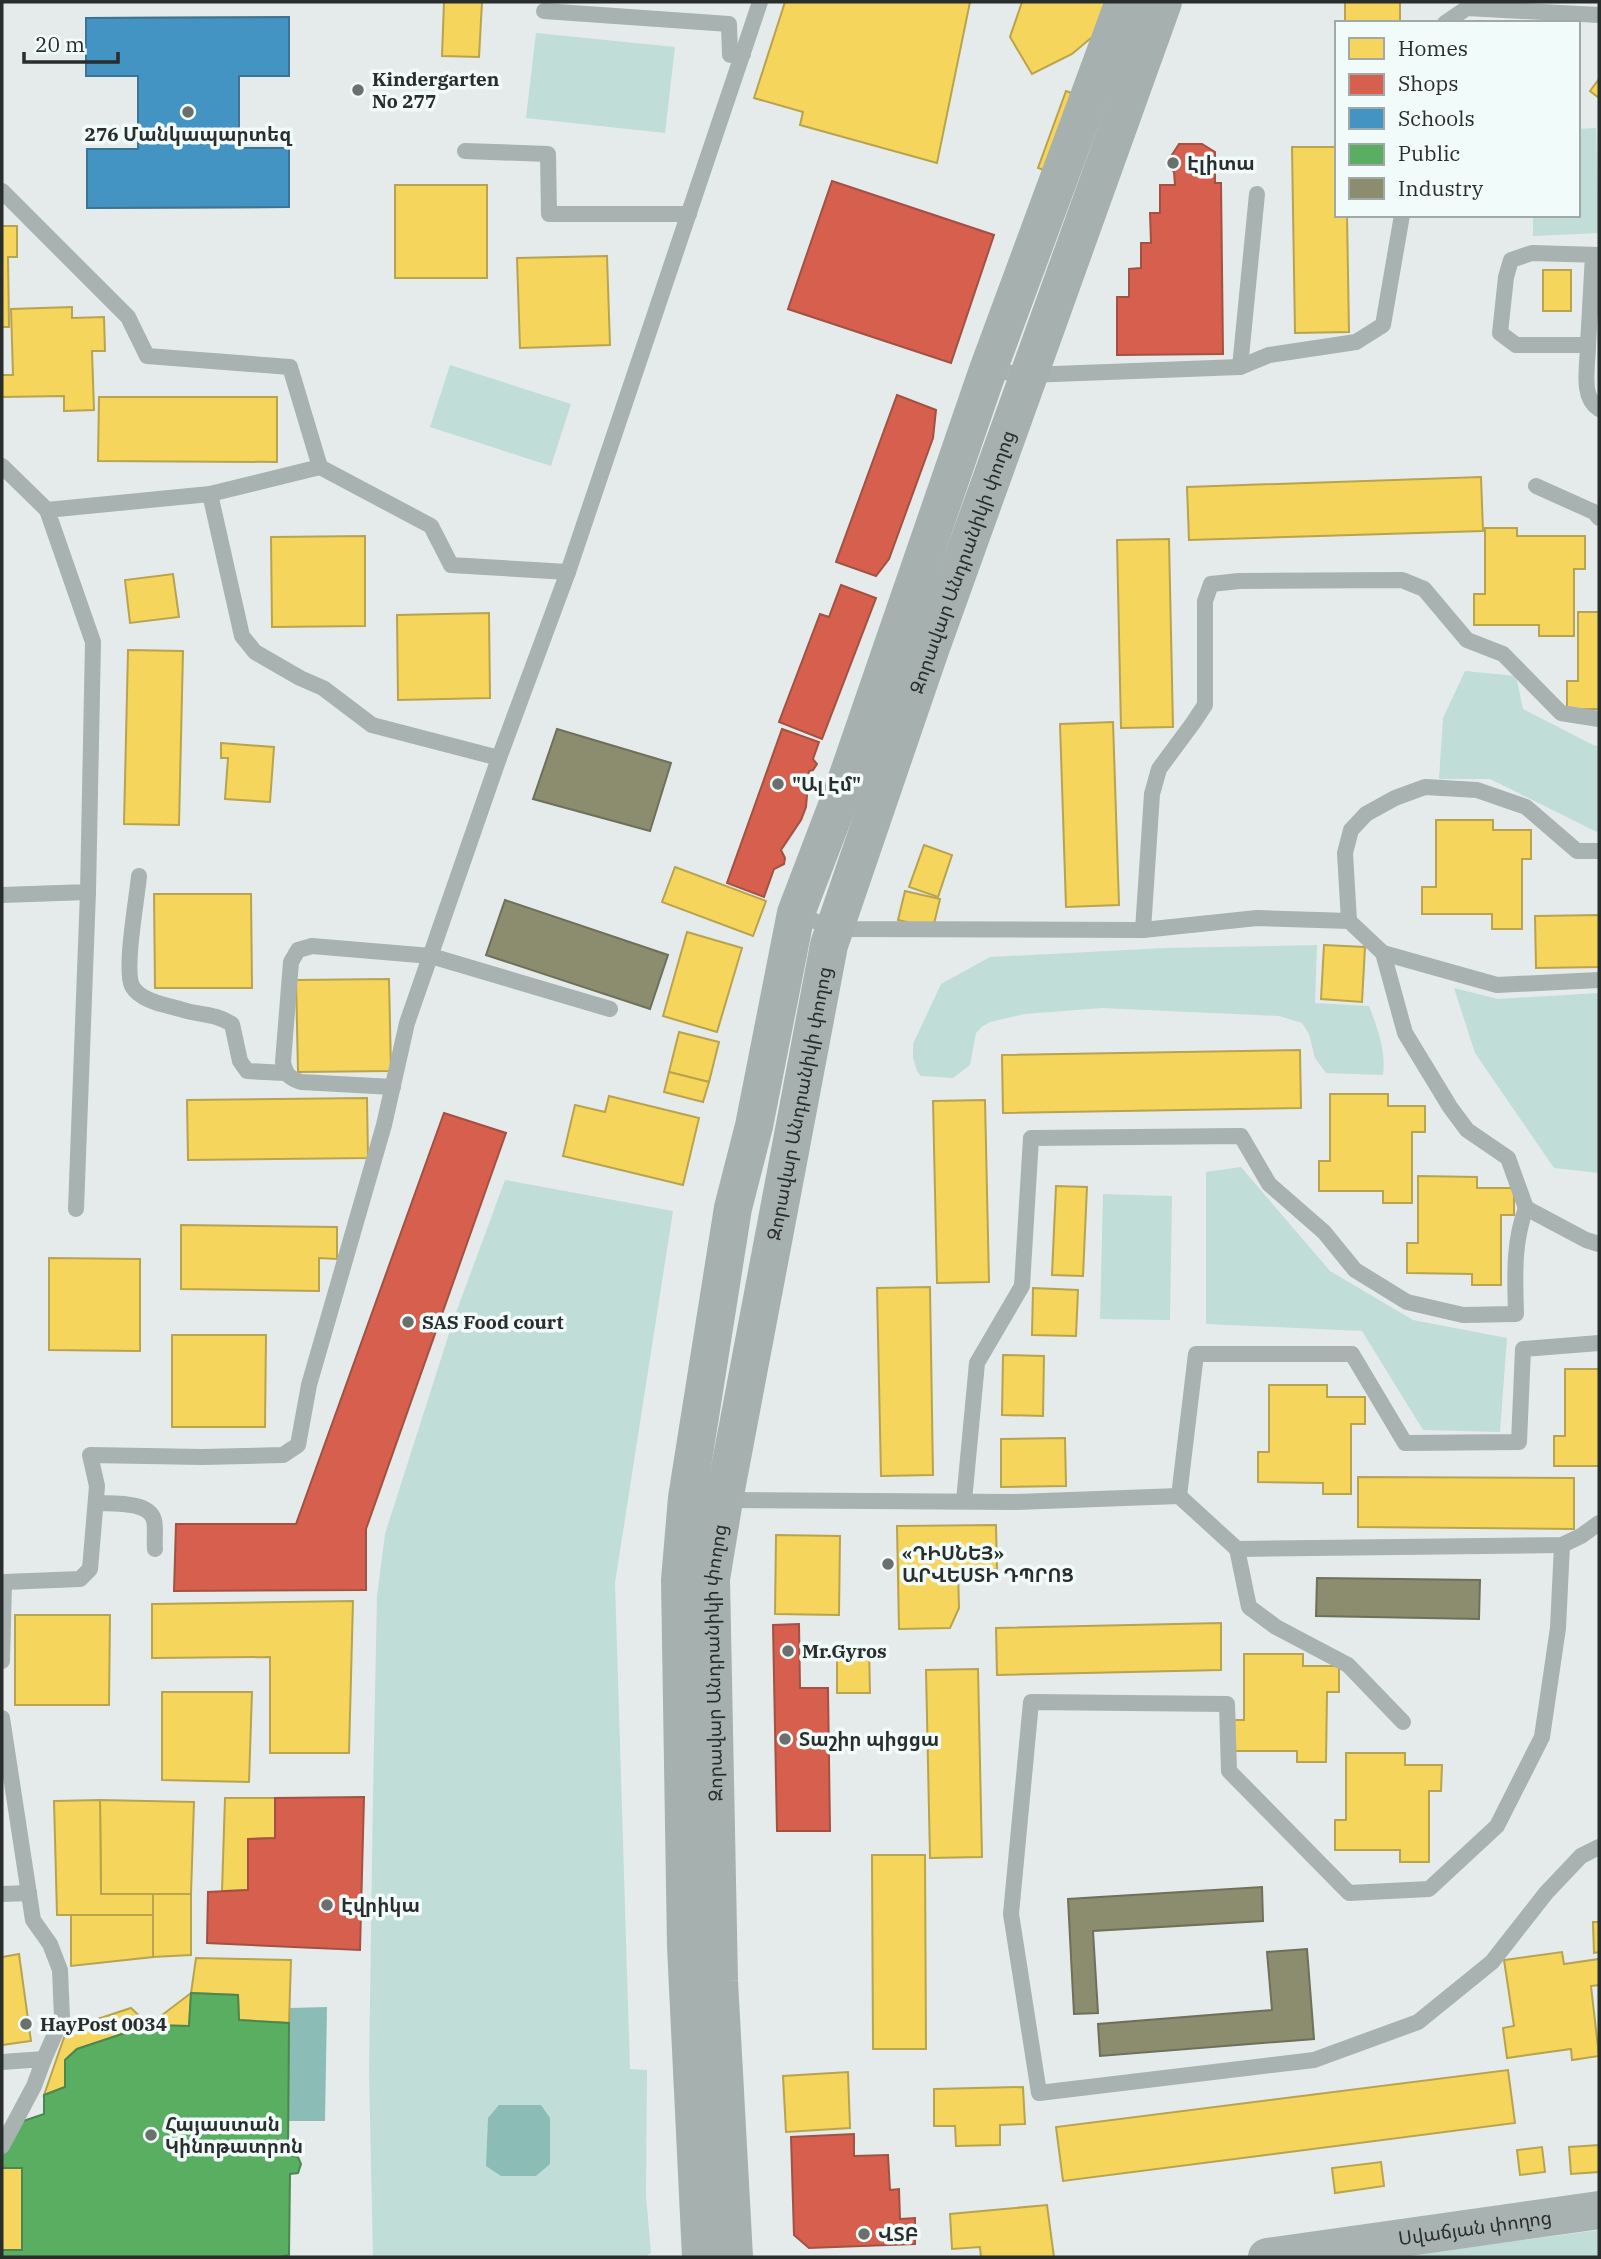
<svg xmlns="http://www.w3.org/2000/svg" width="1601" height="2259" viewBox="0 0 1601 2259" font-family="'IBM Plex Serif','Noto Sans Armenian',serif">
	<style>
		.green { fill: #c0ddd8 }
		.water { fill: #8bbdb6 }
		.homes { fill: #f6d55c; stroke: #b8a34e; stroke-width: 2 }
		.shops { fill: #d6604d; stroke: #a25143; stroke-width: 2 }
		.schools { fill: #4393c3; stroke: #3b7496; stroke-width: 2 }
		.public { fill: #5aae61; stroke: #4b8751; stroke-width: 2 }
		.industry { fill: #8c8c6e; stroke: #6e705a; stroke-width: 2 }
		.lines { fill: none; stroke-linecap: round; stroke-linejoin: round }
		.service { stroke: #a8b2b0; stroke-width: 16 }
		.tertiary { stroke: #a8b2b0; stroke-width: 38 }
		.secondary { stroke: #a6b0ae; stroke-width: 38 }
		.poi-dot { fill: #6b706e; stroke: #f1fbf9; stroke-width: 2.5 }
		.labels { text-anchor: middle; stroke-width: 7; stroke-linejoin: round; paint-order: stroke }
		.poi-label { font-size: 19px; font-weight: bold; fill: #292d2c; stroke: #f1fbf9; text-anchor: start }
		.street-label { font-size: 19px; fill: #292d2c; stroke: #f1fbf9 }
	</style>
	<rect width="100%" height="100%" fill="#e5ebea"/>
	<g class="green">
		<path d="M536 33 675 47 665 133 526 118Z"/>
		<path d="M1596 128 1599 233 1533 236V215H1578V129Z"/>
		<path d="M450 365 571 404 551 466 430 427Z"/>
		<path d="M1465 671 1516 676 1523 709 1593 745 1599 746V833L1490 779H1439L1443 718Z"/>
		<path d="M1317 945 1315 1003 1369 1006C1378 1030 1386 1050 1383 1075L1326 1073 1315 1058 1309 1034 1302 1023 1279 1016 1102 1008 1025 1014 990 1022 983 1026 976 1033 970 1065 953 1078 921 1076 917 1071 913 1058V1044L941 984 990 957 1166 948Z"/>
		<path d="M1454 988 1498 999 1599 993V1173L1554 1168 1475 1053Z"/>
		<path d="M1241 1167 1330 1271 1413 1320 1507 1338 1500 1432 1423 1430 1362 1331 1206 1324V1172Z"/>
		<path d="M505 1180 673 1211 615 1583 630 2069 647 2070 646 2196 651 2253 645 2257H373L369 2072 373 1793 377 1596 385 1534 454 1318Z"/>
		<path d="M1103 1194 1172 1196 1170 1320 1100 1319Z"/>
		<path d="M1599 2230V2257H1394Z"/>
	</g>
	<g class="water">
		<path d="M327 2007 325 2121H288L289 2008Z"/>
		<path d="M499 2105H541L550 2118V2164L536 2176H501L486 2166 488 2118Z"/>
	</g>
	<g class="homes">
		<path d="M444 2H482L479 57 442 56Z"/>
		<path d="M785 2H970L937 163 800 125 803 112 754 98Z"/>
		<path d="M1022 2H1107L1116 17 1072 54 1032 74 1010 37Z"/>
		<rect x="1345" y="2" width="55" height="21"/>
		<path d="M289 17V76H239V148H289V207L87 208V149H138V76H86V18Z"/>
		<path d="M1599 79V98L1590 91Z"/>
		<path d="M1066 91 1085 98 1057 175 1038 168Z"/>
		<path d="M1292 147H1337V215H1347L1349 332 1295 333Z"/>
		<rect x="395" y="185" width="92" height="93"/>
		<path d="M2 226H17V257H8L9 327H2Z"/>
		<path d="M607 256 610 345 520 348 517 258Z"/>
		<rect x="1543" y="270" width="28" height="41"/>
		<path d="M72 307V318L104 317 105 351H92L94 410 64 411V396L2 397V375H13L11 309Z"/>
		<path d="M99 397H277V462L98 461Z"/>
		<path d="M1481 477 1483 531 1189 540 1187 487Z"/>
		<path d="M1485 528H1517V536H1585V569H1574V636H1539V625H1474V594H1485Z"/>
		<path d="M365 536V626L272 627 271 537Z"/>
		<path d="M1169 539 1173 727 1121 728 1117 540Z"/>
		<path d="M173 574 179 617 130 623 125 580Z"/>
		<path d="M1578 612H1599V709H1567V681H1578Z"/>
		<path d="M489 613 490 698 398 700 397 615Z"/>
		<path d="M128 650 183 651 179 825 124 824Z"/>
		<path d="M1113 722 1119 905 1066 907 1060 724Z"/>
		<path d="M221 743 274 747 270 802 225 799 228 758H221Z"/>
		<path d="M1436 820H1493V830H1531V859H1522V929H1492V914H1422V887H1436Z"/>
		<path d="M924 845 952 855 938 897 909 887Z"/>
		<path d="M675 867 766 901 753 936 662 902Z"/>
		<path d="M905 891 940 899 933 928 898 920Z"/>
		<path d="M154 894H251L252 988H155Z"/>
		<path d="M1599 915V967L1536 968 1535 916Z"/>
		<path d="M687 932 742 948 717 1032 663 1016Z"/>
		<path d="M1324 945 1365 947 1362 1002 1321 999Z"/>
		<path d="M389 979 391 1071 298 1072 296 980Z"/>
		<path d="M679 1032 719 1042 709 1082 669 1072Z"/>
		<path d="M1300 1050 1301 1108 1003 1113 1002 1055Z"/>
		<path d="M669 1072 709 1082 703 1102 664 1092Z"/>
		<path d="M1330 1094H1388V1106H1425V1132H1412V1203H1383V1191H1319V1161H1330Z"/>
		<path d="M609 1096 699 1118 683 1185 563 1156 575 1105 605 1112Z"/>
		<path d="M367 1098 368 1158 188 1160 187 1100Z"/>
		<path d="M985 1100 989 1282 937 1283 933 1101Z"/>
		<path d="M1418 1176 1477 1177V1188H1514V1215H1501V1285H1472V1274L1407 1273V1243H1418Z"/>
		<path d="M1056 1186 1087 1187 1083 1276 1052 1275Z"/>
		<path d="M181 1225 337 1227V1259L319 1258V1291L181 1289Z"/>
		<path d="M49 1258 140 1259V1351L49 1350Z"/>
		<path d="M930 1287 933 1475 881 1476 877 1288Z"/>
		<path d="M1033 1288 1078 1290 1076 1336 1032 1335Z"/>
		<path d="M172 1335H266L265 1427H172Z"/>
		<path d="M1003 1355 1044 1356 1043 1416 1002 1415Z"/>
		<path d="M1565 1369H1599V1466H1554V1436H1565Z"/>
		<path d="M1269 1385H1327V1397H1365V1424H1351V1494H1323V1483L1258 1482V1452H1269Z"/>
		<path d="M1065 1438 1066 1486 1001 1487V1439Z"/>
		<path d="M1358 1477 1574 1478V1529L1358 1527Z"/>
		<path d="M996 1525 997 1569H958L959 1608 950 1628 899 1629 897 1526Z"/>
		<path d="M776 1535 840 1536 839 1615 775 1614Z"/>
		<path d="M353 1601 349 1753H270V1657L152 1658V1604Z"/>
		<path d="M15 1615H110L109 1705H15Z"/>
		<path d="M1221 1623V1670L997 1675 996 1628Z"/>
		<path d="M837 1647H869L870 1693H837Z"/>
		<path d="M1244 1654H1303V1666H1339V1692H1327L1326 1762H1297V1751H1233V1720H1244Z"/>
		<path d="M978 1669 982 1857 930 1858 926 1670Z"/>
		<path d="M162 1692H252L249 1782 162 1780Z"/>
		<path d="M1346 1753H1405V1765H1442L1441 1791H1429V1862H1400V1850H1335V1820H1346Z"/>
		<path d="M225 1798H275V1838L248 1839V1890L222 1891Z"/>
		<path d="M100 1800 194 1802 191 1894H101Z"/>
		<path d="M100 1800 101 1894H153V1915H57L54 1801Z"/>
		<path d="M872 1855H925L926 2049H873Z"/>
		<path d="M153 1894H191V1955L153 1957Z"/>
		<path d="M71 1915H153V1957L71 1966Z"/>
		<path d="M1593 1922H1599V1952L1594 1953Z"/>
		<path d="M1562 1952 1564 1964 1599 1959V1985L1591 1986 1599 2056 1572 2060 1571 2049 1507 2058 1503 2028 1514 2026 1504 1960Z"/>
		<path d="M19 1954 31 2041 2 2045V1957Z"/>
		<path d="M196 1958 291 1960 289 2023 239 2020 238 1995 191 1993Z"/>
		<path d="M191 1993 189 2026 149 2025Z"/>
		<path d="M131 2008 149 2025 77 2049 65 2060V2087L44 2095 67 2029Z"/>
		<path d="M1508 2070 1515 2123 1063 2181 1056 2127Z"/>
		<path d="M848 2072 850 2128 786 2132 783 2076Z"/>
		<path d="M1023 2087 1025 2124 1000 2125V2145L956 2146 955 2126H934V2089Z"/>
		<path d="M1599 2145V2172L1571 2174 1569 2147Z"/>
		<path d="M1542 2147 1545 2172 1520 2175 1517 2150Z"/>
		<path d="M1381 2162 1384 2186 1335 2193 1332 2168Z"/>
		<rect x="2" y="2168" width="20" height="82"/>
		<path d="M1047 2205 1054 2257H981L980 2247 952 2249 950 2214Z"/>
	</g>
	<g class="shops">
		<path d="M1179 144H1202L1215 152V183H1221L1223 354 1117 355V297H1129V269L1141 268V243H1151L1150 213H1160V185H1175L1174 172 1166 164Z"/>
		<path d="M832 181 994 235 951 363 788 309Z"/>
		<path d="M897 395 936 410 933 438 889 559 876 576 836 562Z"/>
		<path d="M841 585 876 598 822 739 779 722 820 614 829 617Z"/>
		<path d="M782 729 819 742 813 759 817 764 813 770 809 771 806 807 801 820 781 850 785 858 784 864 774 869 764 897 727 883Z"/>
		<path d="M444 1113 506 1133 366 1529V1590L174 1591 176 1524H296Z"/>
		<path d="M799 1624 800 1688H828L830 1831H777L773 1625Z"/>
		<path d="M364 1797 360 1950 207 1943 208 1892 248 1890V1839L275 1838V1798Z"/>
		<path d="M854 2134V2156L888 2155 890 2190 899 2189 900 2219 915 2218V2244L809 2248 794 2235 791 2137Z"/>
	</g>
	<path class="schools" d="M289 17V76H239V148H289V207L87 208V149H138V76H86V18Z"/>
	<path class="public" d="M191 1993 238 1995 239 2020 289 2023 288 2155 298 2157 301 2164 298 2173 290 2174 289 2255 279 2257H2V2250H22V2168H2V2155L23 2121 44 2114V2095L65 2087V2060L77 2049 149 2025 189 2026Z"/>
	<g class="industry">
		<path d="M557 729 671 763 650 831 533 799Z"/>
		<path d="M505 900 668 955 650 1009 486 955Z"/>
		<path d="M1317 1578 1480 1580 1479 1619 1316 1616Z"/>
		<path d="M1262 1887 1263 1921 1093 1931 1098 2013 1074 2014 1068 1899Z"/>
		<path d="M1307 1949 1314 2039 1100 2056 1098 2024 1272 2010 1267 1952Z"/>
	</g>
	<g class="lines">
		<g class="service">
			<path d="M544 11 729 24 730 55 743 54"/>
			<path d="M1445 23 1467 8 1599 15"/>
			<path d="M465 151 548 154 549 214H689"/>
			<path d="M2 191 128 317 147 356 290 367 320 467 210 494 47 510 93 642 88 892 2 895"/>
			<path d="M1593 255 1588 345H1516L1500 333 1506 277 1511 260 1532 253 1599 255"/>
			<path d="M1588 345C1588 366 1580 397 1599 409"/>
			<path d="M1240 367 1257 194"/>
			<path d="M988 370 1028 375 1240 367 1269 355 1356 342 1383 325 1402 215"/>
			<path d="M2 466 47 510"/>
			<path d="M320 467 431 526 451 565 568 572"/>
			<path d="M1536 486 1594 512 1599 518"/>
			<path d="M210 494 242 636 255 652 300 678 323 688 372 725 499 758"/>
			<path d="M139 876C137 899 124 968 132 986 140 1001 166 1005 180 1009 201 1016 212 1012 232 1024L240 1061 247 1071 285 1073"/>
			<path d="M796 913 834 929 1143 930 1257 918 1349 921 1345 853 1351 830 1366 814 1395 798 1425 787 1477 790 1526 807 1577 851H1599"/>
			<path d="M1349 921 1383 953 1497 985 1599 980"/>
			<path d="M1143 930 1152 794 1159 769 1193 723 1205 705V601L1211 584 1239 581 1402 580 1424 589 1467 640 1503 654 1561 713 1599 719"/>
			<path d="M1383 953 1405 1033 1450 1107 1467 1130 1508 1158 1526 1208"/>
			<path d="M393 1087 301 1082C289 1078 286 1075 283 1062L291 962 298 950 312 946 431 956 610 1009"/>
			<path d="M76 1209 88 892"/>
			<path d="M1179 1496 1196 1354H1352L1405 1443 1519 1442 1523 1349 1599 1343"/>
			<path d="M724 1500 1013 1502 1179 1496 1237 1549 1562 1545 1581 1536 1599 1523"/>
			<path d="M964 1501 977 1363 1022 1286 1031 1138 1241 1136 1269 1184 1324 1232 1355 1270 1407 1302 1463 1315 1516 1314C1515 1276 1513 1243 1526 1208L1586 1240 1599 1244"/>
			<path d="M97 1503C113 1504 149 1501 154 1520 156 1529 154 1540 155 1549"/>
			<path d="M1562 1545 1558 1628 1542 1737 1497 1826 1429 1889 1349 1893 1229 1771 1227 1704 1031 1702 1011 1914 1039 2093 1314 2060 1418 2022 1492 1962 1546 1893 1581 1856 1599 1847"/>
			<path d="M1237 1549 1249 1607 1276 1627 1348 1665 1403 1722"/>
			<path d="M2 1661 4 1582 80 1579 90 1569 97 1486 90 1455 202 1457 283 1455 298 1445 309 1385 384 1125 407 1023 499 758 568 572 760 2"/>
			<path d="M2 1718 33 1920 50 1944 60 1970 62 2018 44 2059"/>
			<path d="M2 1894 29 1893"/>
			<path d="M2 2062 44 2059 34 2086 2 2146"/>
		</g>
		<path class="tertiary" id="s1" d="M1267 2257 1599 2210"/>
		<g class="secondary">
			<path d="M701 2257 686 1946 680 1580 687 1498 733 1208 754 1126 796 913 843 790 988 370 1124 2"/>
			<path id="s2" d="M734 2257 719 1981 711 1579 724 1500 829 945 930 650 1163 2"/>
		</g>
	</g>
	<g class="poi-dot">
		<circle cx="358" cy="90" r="7"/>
		<circle cx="188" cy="112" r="7"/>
		<circle cx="1173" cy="163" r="7"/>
		<circle cx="778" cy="784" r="7"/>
		<circle cx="408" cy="1322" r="7"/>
		<circle cx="888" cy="1564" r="7"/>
		<circle cx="788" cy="1651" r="7"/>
		<circle cx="785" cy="1739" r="7"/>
		<circle cx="327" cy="1905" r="7"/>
		<circle cx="26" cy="2024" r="7"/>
		<circle cx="151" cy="2135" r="7"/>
		<circle cx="864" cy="2234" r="7"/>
	</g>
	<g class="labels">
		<g class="poi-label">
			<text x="372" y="86">Kindergarten<tspan x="372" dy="22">No 277</tspan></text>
			<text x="188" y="141" text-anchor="middle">276 Մանկապարտեզ</text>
			<text x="1187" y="170">Էլիտա</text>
			<text x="792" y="791">"Ալ Էմ"</text>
			<text x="422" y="1329">SAS Food court</text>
			<text x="902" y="1560">«ԴԻՍՆԵՅ»<tspan x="902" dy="22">ԱՐՎԵՍՏԻ ԴՊՐՈՑ</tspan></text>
			<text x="802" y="1658">Mr.Gyros</text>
			<text x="799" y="1746">Տաշիր պիցցա</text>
			<text x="341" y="1912">Էվրիկա</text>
			<text x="40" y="2031">HayPost 0034</text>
			<text x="165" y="2131">Հայաստան<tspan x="165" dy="22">Կինոթատրոն</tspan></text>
			<text x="878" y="2241">ՎՏԲ</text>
		</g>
		<g class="street-label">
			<text dy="7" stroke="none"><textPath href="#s2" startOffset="1729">Զորավար Անդրանիկի փողոց</textPath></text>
			<text dy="7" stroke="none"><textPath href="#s2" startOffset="1162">Զորավար Անդրանիկի փողոց</textPath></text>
			<text dy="7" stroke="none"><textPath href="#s2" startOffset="595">Զորավար Անդրանիկի փողոց</textPath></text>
			<text dy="7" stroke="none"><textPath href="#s1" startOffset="210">Սվաճյան փողոց</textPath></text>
		</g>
	</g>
	<rect width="1601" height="2259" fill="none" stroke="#292d2c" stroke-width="7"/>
	<rect x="1335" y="21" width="245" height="196" fill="#f1fbf9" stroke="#a1a9a7" stroke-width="2"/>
	<rect x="1349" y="38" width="35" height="21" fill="#f6d55c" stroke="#a1a9a7" stroke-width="2"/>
	<text x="1398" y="56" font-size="21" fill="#292d2c">Homes</text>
	<rect x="1349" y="74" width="35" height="21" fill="#d6604d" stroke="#a1a9a7" stroke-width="2"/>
	<text x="1398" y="91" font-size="21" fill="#292d2c">Shops</text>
	<rect x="1349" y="108" width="35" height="21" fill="#4393c3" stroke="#a1a9a7" stroke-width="2"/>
	<text x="1398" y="126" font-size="21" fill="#292d2c">Schools</text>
	<rect x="1349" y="144" width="35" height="21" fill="#5aae61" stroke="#a1a9a7" stroke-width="2"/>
	<text x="1398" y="161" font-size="21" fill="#292d2c">Public</text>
	<rect x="1349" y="178" width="35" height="21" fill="#8c8c6e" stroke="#a1a9a7" stroke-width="2"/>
	<text x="1398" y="196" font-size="21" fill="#292d2c">Industry</text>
	<path d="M24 52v10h94v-10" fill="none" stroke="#292d2c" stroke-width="3.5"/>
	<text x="35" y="52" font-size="21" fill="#292d2c" stroke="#f1fbf9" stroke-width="5" paint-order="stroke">20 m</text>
</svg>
